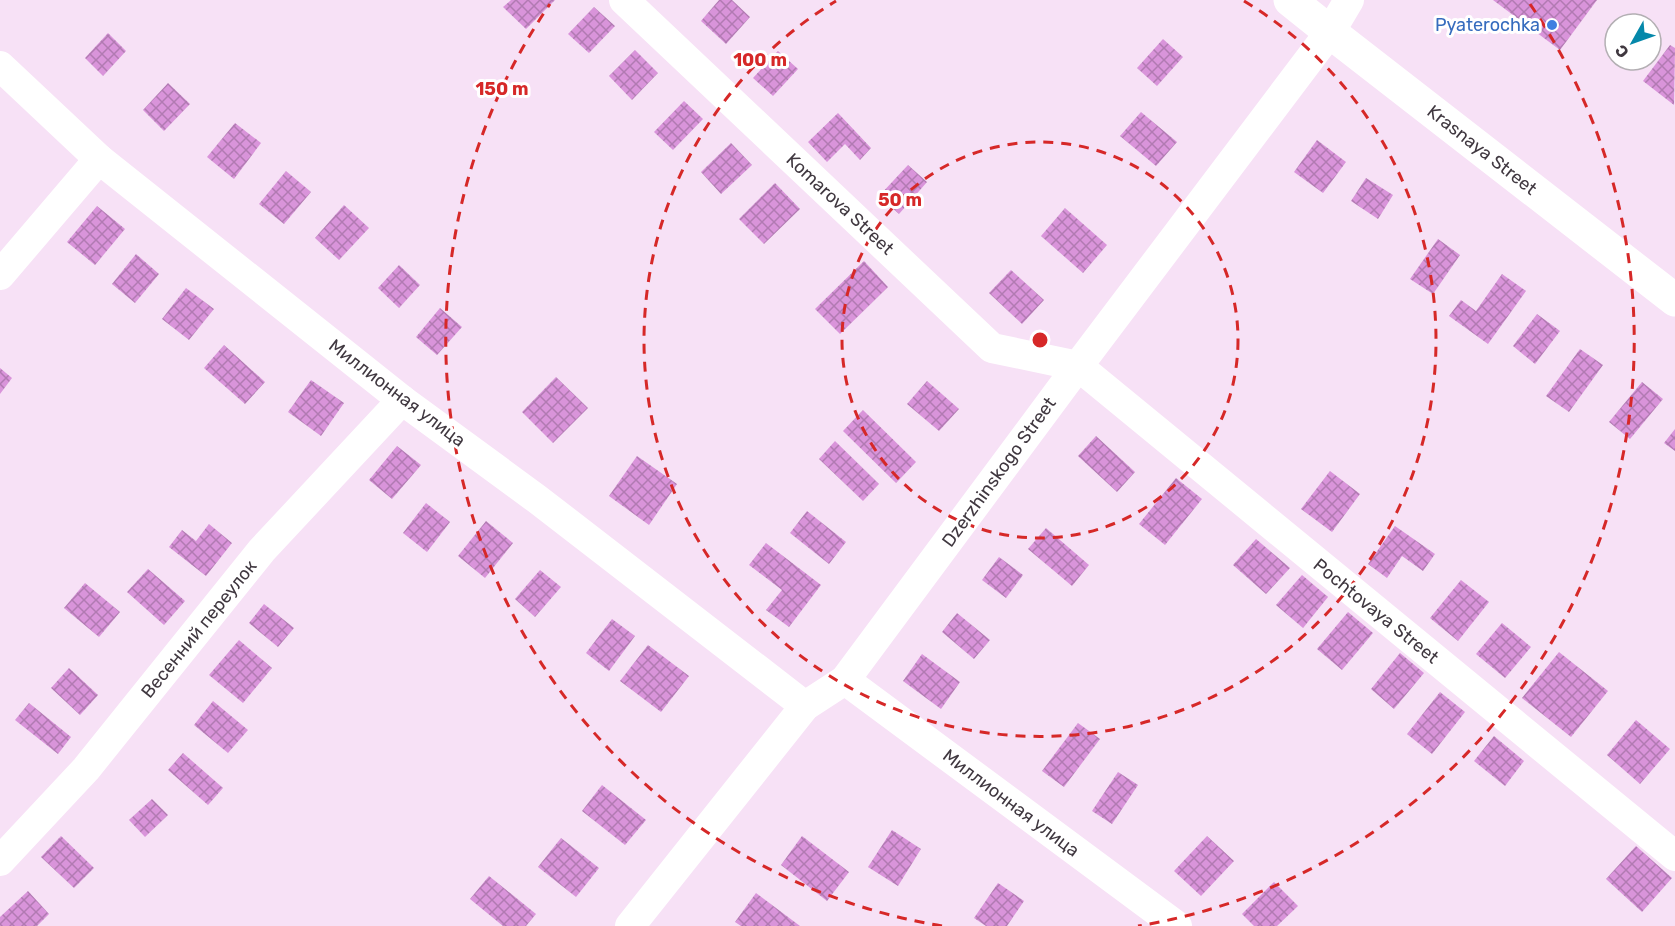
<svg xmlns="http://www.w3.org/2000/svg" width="1675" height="926" viewBox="0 0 1675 926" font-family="Rubik,sans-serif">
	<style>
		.building { fill: url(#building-cross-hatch) }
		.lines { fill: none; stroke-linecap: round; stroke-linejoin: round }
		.street { stroke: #fff; stroke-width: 30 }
		.secondary { stroke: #fff; stroke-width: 33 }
		.ring { fill: none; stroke: #d62828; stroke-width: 3; stroke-dasharray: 10 8 }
		.shop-dot { fill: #3f7fe0; stroke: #fff; stroke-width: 2 }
		.labels { text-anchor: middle; stroke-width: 6; stroke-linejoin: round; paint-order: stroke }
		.shop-label { font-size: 18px; fill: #366cbe; stroke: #fff; text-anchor: end }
		.street-label { font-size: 18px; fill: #403840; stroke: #fff }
		.centre { fill: #d62828; stroke: #fff; stroke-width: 3 }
		.ring-label { font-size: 18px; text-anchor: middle; font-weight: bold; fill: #d62828; stroke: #fff; stroke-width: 6; stroke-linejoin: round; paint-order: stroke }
	</style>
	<defs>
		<pattern id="building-cross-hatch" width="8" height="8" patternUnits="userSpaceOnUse" patternTransform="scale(1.5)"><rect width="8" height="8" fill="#d994da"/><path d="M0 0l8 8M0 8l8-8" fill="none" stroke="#b17ab2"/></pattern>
	</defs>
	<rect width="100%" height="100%" fill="#f7e1f6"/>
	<g class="building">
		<path d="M511 0H555L526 29 503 7Z"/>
		<path d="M719 0H732L750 17 726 44 701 21Z"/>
		<path d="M1493 0H1597L1560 50Z"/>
		<path d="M594 7 615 26 589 53 568 34Z"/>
		<path d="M108 33 126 51 103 76 85 58Z"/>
		<path d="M1163 39 1183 57 1157 86 1137 68Z"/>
		<path d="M1670 45 1675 48 1674 105 1643 81Z"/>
		<path d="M635 50 658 73 632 100 609 76Z"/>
		<path d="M778 51 798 69 773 96 753 78Z"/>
		<path d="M168 83 190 104 164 131 143 110Z"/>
		<path d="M684 101 703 119 673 150 654 132Z"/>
		<path d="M1141 112 1177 142 1156 166 1120 136Z"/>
		<path d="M838 113 871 148 860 160 845 144 827 162 808 142Z"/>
		<path d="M235 123 261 143 234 179 207 157Z"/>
		<path d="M1317 140 1346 162 1323 193 1294 172Z"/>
		<path d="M731 143 752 165 721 194 701 172Z"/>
		<path d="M908 165 927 182 899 214 879 196Z"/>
		<path d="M286 171 311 192 284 224 259 204Z"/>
		<path d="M1366 178 1393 195 1378 219 1351 201Z"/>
		<path d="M775 183 800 209 764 244 739 219Z"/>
		<path d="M344 205 369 228 339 260 315 238Z"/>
		<path d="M97 206 125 229 95 265 67 242Z"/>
		<path d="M1065 208 1107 245 1083 273 1041 236Z"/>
		<path d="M1438 239 1460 255 1433 294 1410 279Z"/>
		<path d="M136 254 159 274 135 303 112 284Z"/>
		<path d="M864 261 888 287 840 334 815 309Z"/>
		<path d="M399 265 420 285 399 308 378 288Z"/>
		<path d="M1011 270 1044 300 1022 324 989 293Z"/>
		<path d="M1502 274 1526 291 1488 344 1449 316 1461 300 1476 311Z"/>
		<path d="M186 288 214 309 189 340 162 319Z"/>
		<path d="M440 308 462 327 437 355 416 337Z"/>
		<path d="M1537 314 1560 331 1535 364 1513 346Z"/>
		<path d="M224 345 265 382 245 404 204 368Z"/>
		<path d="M1580 349 1603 365 1569 412 1546 396Z"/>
		<path d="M0 368 12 378 0 394Z"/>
		<path d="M556 377 588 408 553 443 522 412Z"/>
		<path d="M311 380 344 403 321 436 288 412Z"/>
		<path d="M927 381 959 409 939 431 907 404Z"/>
		<path d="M1642 382 1663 399 1630 439 1609 422Z"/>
		<path d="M863 410 916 462 896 483 843 431Z"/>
		<path d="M1675 429V451L1664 443Z"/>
		<path d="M1096 436 1135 472 1117 492 1078 456Z"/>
		<path d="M835 441 879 484 863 501 819 459Z"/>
		<path d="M397 446 421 465 392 499 369 480Z"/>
		<path d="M637 456 677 484 649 525 609 496Z"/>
		<path d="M1330 471 1360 494 1332 532 1301 509Z"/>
		<path d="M1176 478 1202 499 1165 545 1139 524Z"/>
		<path d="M426 503 450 522 427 552 403 533Z"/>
		<path d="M807 511 846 542 829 564 790 533Z"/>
		<path d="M486 521 513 543 485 578 458 556Z"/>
		<path d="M209 524 232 543 206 576 169 547 182 530 196 541Z"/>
		<path d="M1395 526 1435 554 1423 571 1402 556 1387 578 1368 564Z"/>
		<path d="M1046 528 1089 565 1072 586 1028 549Z"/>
		<path d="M1256 539 1290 568 1266 594 1233 565Z"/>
		<path d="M766 543 821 585 789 627 766 610 782 590 749 565Z"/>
		<path d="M999 557 1023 575 1006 598 982 580Z"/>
		<path d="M148 569 185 601 164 625 127 592Z"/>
		<path d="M540 570 561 587 535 617 515 599Z"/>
		<path d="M1302 575 1328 597 1303 628 1276 605Z"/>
		<path d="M1461 580 1489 602 1458 641 1430 618Z"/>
		<path d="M85 583 120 612 99 637 64 608Z"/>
		<path d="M264 604 294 628 278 647 249 623Z"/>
		<path d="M1348 612 1373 633 1342 670 1317 649Z"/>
		<path d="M957 613 990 640 974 659 942 632Z"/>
		<path d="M612 619 635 636 609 671 586 653Z"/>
		<path d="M1502 623 1531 647 1505 678 1476 654Z"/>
		<path d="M239 640 272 668 243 703 209 675Z"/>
		<path d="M648 645 689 676 661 712 620 681Z"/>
		<path d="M1559 652 1608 691 1571 737 1522 698Z"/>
		<path d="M1400 653 1424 673 1394 709 1371 689Z"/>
		<path d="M922 654 960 682 941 709 903 681Z"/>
		<path d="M69 668 98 695 80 715 51 688Z"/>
		<path d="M1440 692 1465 712 1432 754 1407 734Z"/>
		<path d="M213 701 248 730 228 753 194 725Z"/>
		<path d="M29 703 71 737 58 754 15 720Z"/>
		<path d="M1636 720 1670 749 1640 784 1607 755Z"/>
		<path d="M1078 723 1100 739 1064 787 1042 771Z"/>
		<path d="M1494 736 1524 761 1505 786 1474 761Z"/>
		<path d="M183 753 223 788 208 805 168 770Z"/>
		<path d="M1118 772 1138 785 1112 824 1092 811Z"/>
		<path d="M602 785 646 820 625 845 582 811Z"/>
		<path d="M152 799 168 815 145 837 129 820Z"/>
		<path d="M892 830 921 849 898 886 868 867Z"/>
		<path d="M61 836 94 868 74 888 41 857Z"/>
		<path d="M802 836 849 872 827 901 781 865Z"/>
		<path d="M1207 836 1234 861 1201 896 1174 871Z"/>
		<path d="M561 838 599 868 576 897 538 867Z"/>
		<path d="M1636 846 1672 878 1642 912 1606 879Z"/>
		<path d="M489 876 536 914 526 926H503L470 899Z"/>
		<path d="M1274 882 1298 906 1277 926H1254L1242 914Z"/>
		<path d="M998 883 1024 901 1007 926H986L974 918Z"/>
		<path d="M28 891 49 914 37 926H0V917Z"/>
		<path d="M756 893 800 926H741L735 922Z"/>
	</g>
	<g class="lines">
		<g class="street">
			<path d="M624 0 992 348 1078 366 1675 856"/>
			<path d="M0 66 99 159 402 400 537 499 805 706"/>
			<path d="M0 275 99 159"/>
			<path d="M845 680 1177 926"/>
			<path d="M0 861 86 769 262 550 402 400"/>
			<path d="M630 926 805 706 845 680 1078 366 1330 32 1349 0"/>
		</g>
		<path class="secondary" d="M1290 0 1330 32 1675 300"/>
	</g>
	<g class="ring">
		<circle cx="1040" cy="340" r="198"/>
		<path d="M1244 1A396 396 0 1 1 836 1"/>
		<path d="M942 926A594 594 0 0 1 550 4M1530 4A594 594 0 0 1 1138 926"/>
	</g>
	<circle class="shop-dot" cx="1552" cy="25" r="6"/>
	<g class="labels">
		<g class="shop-label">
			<text x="1540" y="31">Pyaterochka</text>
		</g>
		<g class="street-label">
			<text transform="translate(1482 150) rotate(38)" y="6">Krasnaya Street</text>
			<text transform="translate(840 204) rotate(43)" y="6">Komarova Street</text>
			<text transform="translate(397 393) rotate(37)" y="6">Миллионная улица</text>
			<text transform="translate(999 472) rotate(-54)" y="6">Dzerzhinskogo Street</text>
			<text transform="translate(1376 611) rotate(39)" y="6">Pochtovaya Street</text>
			<text transform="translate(199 629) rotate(-51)" y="6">Весенний переулок</text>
			<text transform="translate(1011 803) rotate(37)" y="6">Миллионная улица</text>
		</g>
	</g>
	<circle cx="1040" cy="340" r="9" class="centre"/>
	<g class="ring-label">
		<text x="760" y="66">100 m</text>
		<text x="502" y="95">150 m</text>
		<text x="900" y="206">50 m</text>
	</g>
	<g transform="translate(1633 42) rotate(230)"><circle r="28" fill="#ffffff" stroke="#b3afb3" stroke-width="1.5"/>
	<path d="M0-4.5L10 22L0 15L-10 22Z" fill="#0588aa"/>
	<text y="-9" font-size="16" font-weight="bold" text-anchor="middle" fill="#403840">С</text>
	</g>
</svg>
